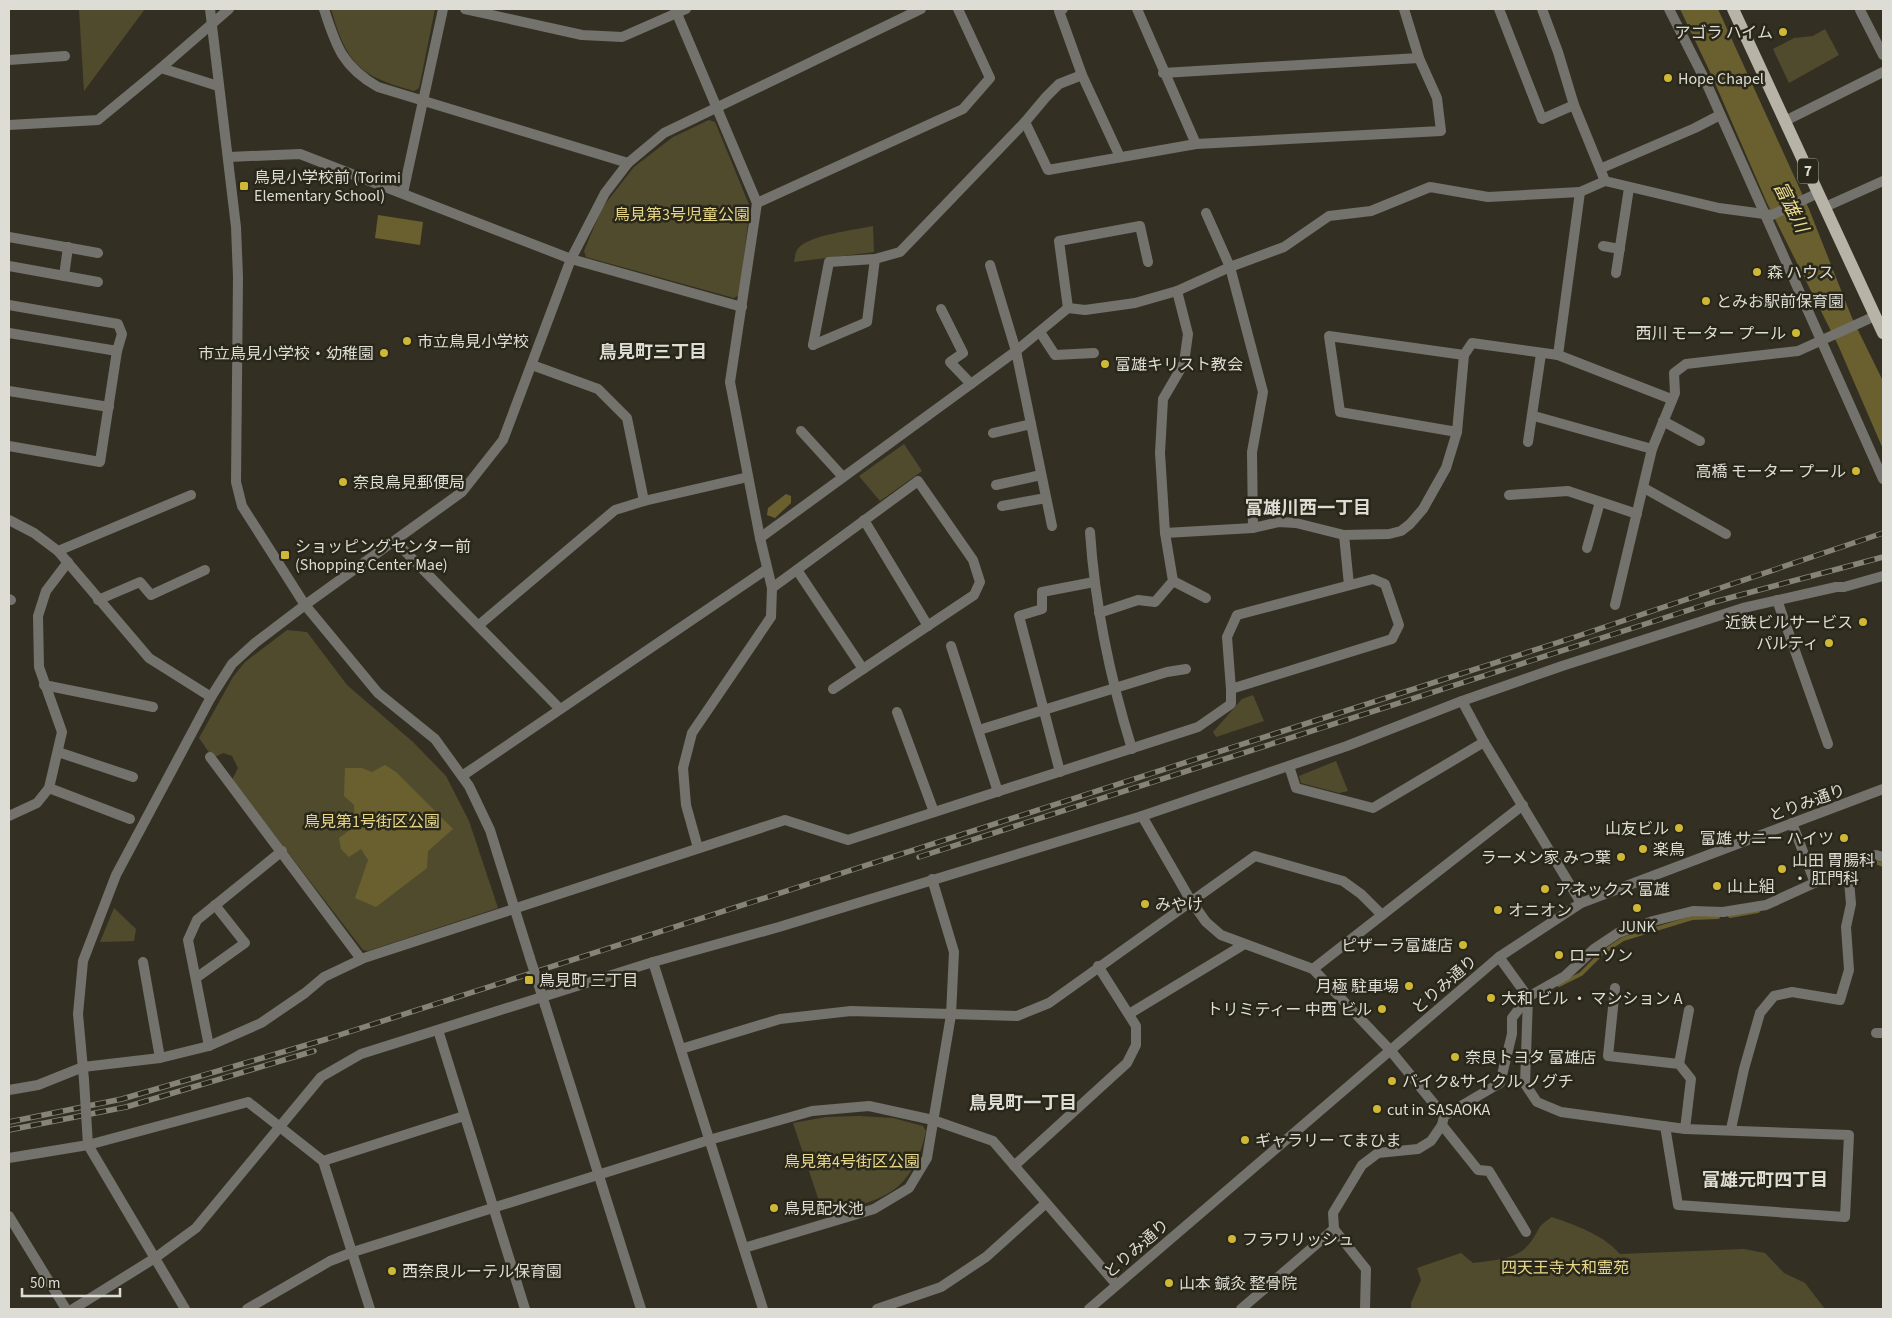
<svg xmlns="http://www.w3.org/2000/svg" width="1892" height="1318" viewBox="0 0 1892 1318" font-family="'Source Sans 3','Noto Sans JP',sans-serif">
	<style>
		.green { fill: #514b2d }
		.water { fill: #6a602f }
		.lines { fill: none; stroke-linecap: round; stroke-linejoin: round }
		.stream { stroke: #6a602f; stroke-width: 4 }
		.minor { stroke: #74726c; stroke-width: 10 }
		.tertiary { stroke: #74726c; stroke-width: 10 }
		.primary { stroke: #b7b4a7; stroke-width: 12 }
		.rail-casing { stroke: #868479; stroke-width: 5.5 }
		.rail { stroke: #29261a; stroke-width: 4; stroke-dasharray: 11; stroke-linecap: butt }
		.minor-bridge { stroke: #74726c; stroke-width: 10 }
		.tertiary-bridge { stroke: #74726c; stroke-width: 10 }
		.poi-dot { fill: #d0b837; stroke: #29261a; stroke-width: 2 }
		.labels { text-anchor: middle; stroke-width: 5; stroke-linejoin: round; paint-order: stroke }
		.shield { fill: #29261a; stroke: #a8a69d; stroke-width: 1 }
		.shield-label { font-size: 15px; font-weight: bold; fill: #deddd5 }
		.poi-label { font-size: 16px; fill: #deddd5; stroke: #29261a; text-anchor: start }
		.park-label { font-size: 16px; fill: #e7d789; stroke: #29261a }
		.street-label { font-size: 16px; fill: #deddd5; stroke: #29261a }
		.water-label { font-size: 18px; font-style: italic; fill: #eddd8f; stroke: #29261a }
		.neighbourhood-label { font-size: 18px; font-weight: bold; fill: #deddd5; stroke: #29261a }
	</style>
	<rect width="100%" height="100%" fill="#333023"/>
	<g class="green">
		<path d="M79 9H145L84 91Z"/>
		<path d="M331 9H435L419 88 414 91C359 76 347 64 331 9Z"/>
		<path d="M1825 29 1839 55 1789 83 1773 49 1794 38 1813 36Z"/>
		<path d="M709 120 715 122 750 207 739 295 734 298 586 257 584 251 602 208 634 167 673 137Z"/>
		<path d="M873 226 874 252 794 262C795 258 795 253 797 250 806 235 856 230 873 226Z"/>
		<path d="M904 444 922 471 880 501 859 476Z"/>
		<path d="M287 630 307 632 347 685 413 742 446 776 469 821 498 908 368 951 363 950 232 780 238 768 232 756 223 753 213 758 199 738 233 677 245 662Z"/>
		<path d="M1253 695 1264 721 1216 737 1213 732 1242 699Z"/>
		<path d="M1336 761 1348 791 1339 793 1301 783 1299 776Z"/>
		<path d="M114 908 136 929 134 941 100 942Z"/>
		<path d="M859 1116 893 1118 923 1126 926 1131C911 1197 882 1198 824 1216L793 1123 826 1117Z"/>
		<path d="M1552 1217C1577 1226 1602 1234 1620 1254L1744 1249 1765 1253 1784 1273 1805 1283 1825 1309H1411V1303L1421 1280 1417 1268 1461 1253 1473 1263C1493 1260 1517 1260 1530 1243 1541 1229 1535 1228 1552 1217Z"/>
	</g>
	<g class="water">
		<path d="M1680 9H1718L1809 209 1852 318 1883 381V449L1838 345 1767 203 1711 74Z"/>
		<path d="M378 215 423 222 420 245 375 238Z"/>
		<path d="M786 494 791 496V503L775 518 767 515 768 508Z"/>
		<path d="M385 765 396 772 453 829 428 851 427 868 376 907 355 898 368 860 361 849 349 857 341 849 339 838 355 826 354 805 344 796 345 768H362L372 772Z"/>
	</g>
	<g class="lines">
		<g class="stream">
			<path d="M1869 863 1873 861 1883 865"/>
			<path d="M1730 916 1758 911"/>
			<path d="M1559 985 1581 974 1602 953 1623 939 1692 918 1718 917"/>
		</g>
		<g class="minor">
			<path d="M324 9C336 47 343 67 378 87L628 163"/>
			<path d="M465 9 582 35 622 37 686 9"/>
			<path d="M675 9 757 203 730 382 760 538 772 588 771 617 692 733 683 768 686 805 698 848"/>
			<path d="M1063 9 1059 11 1082 75 1120 157"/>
			<path d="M1137 9 1196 144 1441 131 1437 98 1419 58 1163 73"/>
			<path d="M1404 9 1419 58"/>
			<path d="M1499 9 1542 119 1574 105"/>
			<path d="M1542 9 1558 52 1574 105 1605 181"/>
			<path d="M1669 9 1705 80 1883 479"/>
			<path d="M1860 10 1883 55"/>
			<path d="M9 60 65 56"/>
			<path d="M161 68 229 9"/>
			<path d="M1785 121 1883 72"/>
			<path d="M1025 122 1048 170 1196 144"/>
			<path d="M229 157 300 154 571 259 742 307"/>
			<path d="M1602 168 1695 128 1720 115"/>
			<path d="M403 193 443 9"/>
			<path d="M757 203 963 109 990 78 958 9"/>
			<path d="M1825 207 1883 181"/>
			<path d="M1206 213 1230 267 1263 392 1252 452 1253 528"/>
			<path d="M9 237 98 253"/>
			<path d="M1603 246 1620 249"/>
			<path d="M990 265 1016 351 1052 526"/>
			<path d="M9 266 98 282"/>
			<path d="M1616 273 1629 188"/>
			<path d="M64 276 68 247"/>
			<path d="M9 305 118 324 122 334 117 351 9 333"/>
			<path d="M1068 308 1059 241 1140 226 1148 262"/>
			<path d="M941 309 963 353 950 362 971 384"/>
			<path d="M1040 332 1055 355 1094 353"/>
			<path d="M813 345 829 262 875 259 900 252 1025 122 1046 97 1059 84 1082 75"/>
			<path d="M813 345 867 322 875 259"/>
			<path d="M532 365 598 389 627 418 644 501"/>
			<path d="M9 391 109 407"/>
			<path d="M1671 399 1558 355 1580 192 1605 181 1719 208 1772 215 1818 193"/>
			<path d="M1534 416 1652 449"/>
			<path d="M1663 421 1700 441"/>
			<path d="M801 431 843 477"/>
			<path d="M1457 432 1340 412 1329 336 1464 355"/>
			<path d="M993 433 1031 424"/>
			<path d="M1528 442 1541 354"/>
			<path d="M9 446 100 462 117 351"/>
			<path d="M996 485 1041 475"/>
			<path d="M1644 488 1726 534"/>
			<path d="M1509 495 1568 491 1637 514"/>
			<path d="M1002 506 1046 498"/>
			<path d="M864 520 928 626"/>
			<path d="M1090 532C1095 606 1110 678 1132 749"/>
			<path d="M1165 533 1253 528 1279 522 1296 523 1344 535 1389 534 1401 531 1410 524 1423 509 1446 468 1457 432 1464 355 1472 343 1558 355"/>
			<path d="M1344 535 1349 585"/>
			<path d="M760 538 1016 351 1068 308 1085 310 1135 303 1177 291 1230 267 1284 247 1329 216 1371 211 1430 187 1488 197 1580 192"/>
			<path d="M395 541 560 709"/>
			<path d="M1587 548 1600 502"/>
			<path d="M58 551 191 495"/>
			<path d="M797 570 863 669"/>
			<path d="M1173 581 1206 598"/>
			<path d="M772 588 918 481 973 560 980 582 974 595 833 689"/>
			<path d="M9 599 11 600"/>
			<path d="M98 600 140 582 151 595 205 570"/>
			<path d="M1777 600 1828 744"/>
			<path d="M305 605 462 492 503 440 571 259 605 193 628 163 664 133 921 9"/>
			<path d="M1615 605 1652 449 1675 393 1674 373 1686 364 1798 351 1875 316"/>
			<path d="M1099 613 1138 600 1155 602 1173 581 1165 533 1160 453 1163 399 1184 363 1188 334 1177 291"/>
			<path d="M479 625 615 510 644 501 748 477"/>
			<path d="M951 646 998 792"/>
			<path d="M44 685 153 707"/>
			<path d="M1462 701 1484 742 1581 903"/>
			<path d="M897 712 934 812"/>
			<path d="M979 730 1167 672 1186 669"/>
			<path d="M58 752 133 777"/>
			<path d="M210 757 361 959"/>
			<path d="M1289 766 1296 788 1373 808 1484 742"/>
			<path d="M1060 772 1019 616 1042 609V592L1094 582"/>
			<path d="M462 776 767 569"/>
			<path d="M49 788 130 819"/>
			<path d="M9 816 37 803 49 788 62 732 39 667 38 616 46 591 68 562"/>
			<path d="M1142 816 1191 901 1206 922 1221 935 1313 969 1390 1050 1444 1116 1442 1125 1478 1170 1489 1171 1526 1232"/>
			<path d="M1792 823 1815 883"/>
			<path d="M1499 957 1528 997 1525 1084 1537 1102 1561 1112 1685 1129 1849 1135 1845 1217 1678 1205 1665 1126"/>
			<path d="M143 962 160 1058"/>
			<path d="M653 962 763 1309"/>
			<path d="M1313 969 1523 805"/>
			<path d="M196 978 245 943 215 905"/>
			<path d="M1615 988 1608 1056 1679 1064 1691 1079 1685 1129"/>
			<path d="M1129 1014 1243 945"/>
			<path d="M438 1030 525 1309"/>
			<path d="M1876 1033H1883"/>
			<path d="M209 1046 188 940 197 920 282 851"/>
			<path d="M681 1049 780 1019 851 1011 1017 1016 1049 1003 1255 856 1343 881 1361 894 1382 915"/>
			<path d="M1679 1064 1689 1010"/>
			<path d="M84 1080 78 1014 83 961 116 875 211 697"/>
			<path d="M9 1090 38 1085 83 1067 160 1058 209 1046 261 1023 305 993 324 977 364 958 785 820 848 840 1198 727 1231 704V689L1392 639 1399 625 1385 584 1373 579 1237 615 1227 637 1231 689"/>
			<path d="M1444 1116 1500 1083 1512 1034V1018L1528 997 1565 976 1594 949 1618 933 1653 921 1693 911 1723 912 1766 905 1876 855 1883 857"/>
			<path d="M1731 1129 1744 1069 1760 1013 1774 996 1792 992 1840 1000 1849 970 1846 927 1851 904 1848 869"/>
			<path d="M88 1145 185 1309"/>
			<path d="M9 1158 88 1145 248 1102 323 1161 370 1309"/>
			<path d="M323 1161 464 1116"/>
			<path d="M1014 1166 1127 1063 1136 1045V1026L1098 966"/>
			<path d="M9 1216 66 1309"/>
			<path d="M1334 1229 1333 1213 1362 1165 1378 1153 1418 1149 1431 1141 1442 1125"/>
			<path d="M744 1248 874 1209 909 1188 927 1158 951 1015 954 952 932 879"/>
			<path d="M73 1309 155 1258 196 1228 321 1077 361 1054 653 962 779 927 1142 816 1347 746 1462 701 1562 666 1743 608 1836 587H1844L1883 576"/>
			<path d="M247 1309 330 1261 353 1252 709 1140 812 1111 869 1106 933 1120 993 1141 1116 1284"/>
			<path d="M877 1309 941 1287 986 1257 1045 1204"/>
			<path d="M1241 1309 1334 1229 1366 1269 1365 1309"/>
		</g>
		<g class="tertiary">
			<path d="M210 9 236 227 238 277 236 482 242 506 305 605 378 693 435 739 469 786 490 830 530 958"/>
			<path d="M9 125 98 120 161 68 218 86"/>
			<path d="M9 520 34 533 58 551 149 658 211 697 232 664 255 643 305 605"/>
			<path d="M545 1005 641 1309"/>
			<path d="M1089 1309 1499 957 1581 903 1883 789"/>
		</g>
		<path class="primary" d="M1733 9 1883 333"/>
		<g class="rail-casing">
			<g id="rail">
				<path d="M919 857 1714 602 1883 557"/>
				<path d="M9 1122 122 1099 327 1039 1575 637 1883 533"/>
				<path d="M9 1130 126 1107 314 1051"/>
			</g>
		</g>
		<use href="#rail" class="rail"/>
		<path class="minor-bridge" d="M84 1080 88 1145"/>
		<path class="tertiary-bridge" d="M530 958 545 1005"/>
	</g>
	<g class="poi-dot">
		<circle cx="1783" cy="32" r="5"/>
		<circle cx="1668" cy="78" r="5"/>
		<rect x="239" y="181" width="10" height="10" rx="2.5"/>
		<circle cx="1757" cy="272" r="5"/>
		<circle cx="1706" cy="301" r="5"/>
		<circle cx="1796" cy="333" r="5"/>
		<circle cx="407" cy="341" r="5"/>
		<circle cx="384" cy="353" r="5"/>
		<circle cx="1105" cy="364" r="5"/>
		<circle cx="1856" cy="471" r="5"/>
		<circle cx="343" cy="482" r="5"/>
		<rect x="280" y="550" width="10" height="10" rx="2.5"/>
		<circle cx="1863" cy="622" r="5"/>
		<circle cx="1829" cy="643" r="5"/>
		<circle cx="1679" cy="828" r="5"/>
		<circle cx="1844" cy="838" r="5"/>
		<circle cx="1643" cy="849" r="5"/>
		<circle cx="1621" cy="857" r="5"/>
		<circle cx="1782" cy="869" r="5"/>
		<circle cx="1717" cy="886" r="5"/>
		<circle cx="1545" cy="889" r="5"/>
		<circle cx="1145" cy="904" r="5"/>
		<circle cx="1637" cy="908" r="5"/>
		<circle cx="1498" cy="910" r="5"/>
		<circle cx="1463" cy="945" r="5"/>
		<circle cx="1559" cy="955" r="5"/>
		<rect x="524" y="975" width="10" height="10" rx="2.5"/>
		<circle cx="1409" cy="986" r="5"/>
		<circle cx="1491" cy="998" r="5"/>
		<circle cx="1382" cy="1009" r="5"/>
		<circle cx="1455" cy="1057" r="5"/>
		<circle cx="1392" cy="1081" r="5"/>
		<circle cx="1377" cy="1109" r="5"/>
		<circle cx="1245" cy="1140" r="5"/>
		<circle cx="774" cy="1208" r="5"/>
		<circle cx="1232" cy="1239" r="5"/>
		<circle cx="392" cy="1271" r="5"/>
		<circle cx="1169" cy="1283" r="5"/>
	</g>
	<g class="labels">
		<rect class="shield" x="1798" y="158.5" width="20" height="25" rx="4"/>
		<g class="shield-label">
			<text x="1808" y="176">7</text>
		</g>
		<g class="poi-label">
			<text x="1773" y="38" text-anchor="end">アゴラ ハイム</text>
			<text x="1678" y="84">Hope Chapel</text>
			<text x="254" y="183">鳥見小学校前 (Torimi<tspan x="254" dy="18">Elementary School)</tspan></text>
			<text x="1767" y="278">森 ハウス</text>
			<text x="1716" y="307">とみお駅前保育園</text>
			<text x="1786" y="339" text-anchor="end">西川 モーター プール</text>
			<text x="417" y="347">市立鳥見小学校</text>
			<text x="374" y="359" text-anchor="end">市立鳥見小学校・幼稚園</text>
			<text x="1115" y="370">富雄キリスト教会</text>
			<text x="1846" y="477" text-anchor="end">高橋 モーター プール</text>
			<text x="353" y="488">奈良鳥見郵便局</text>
			<text x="295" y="552">ショッピングセンター前<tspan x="295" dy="18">(Shopping Center Mae)</tspan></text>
			<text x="1853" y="628" text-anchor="end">近鉄ビルサービス</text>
			<text x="1819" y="649" text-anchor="end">パルティ</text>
			<text x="1669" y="834" text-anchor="end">山友ビル</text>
			<text x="1834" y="844" text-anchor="end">富雄 サニー ハイツ</text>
			<text x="1653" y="855">楽鳥</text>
			<text x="1611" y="863" text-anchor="end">ラーメン家 みつ葉</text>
			<text x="1792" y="866">山田 胃腸科<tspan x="1792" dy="18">・ 肛門科</tspan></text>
			<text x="1727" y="892">山上組</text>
			<text x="1555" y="895">アネックス 富雄</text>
			<text x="1155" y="910">みやけ</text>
			<text x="1508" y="916">オニオン</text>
			<text x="1637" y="932" text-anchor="middle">JUNK</text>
			<text x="1453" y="951" text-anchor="end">ピザーラ富雄店</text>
			<text x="1569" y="961">ローソン</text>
			<text x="539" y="986">鳥見町 三丁目</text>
			<text x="1399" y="992" text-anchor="end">月極 駐車場</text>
			<text x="1501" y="1004">大和 ビル ・ マンション A</text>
			<text x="1372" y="1015" text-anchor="end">トリミティー 中西 ビル</text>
			<text x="1465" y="1063">奈良トヨタ 富雄店</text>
			<text x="1402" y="1087">バイク&amp;サイクル ノグチ</text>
			<text x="1387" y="1115">cut in SASAOKA</text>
			<text x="1255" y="1146">ギャラリー てまひま</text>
			<text x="784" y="1214">鳥見配水池</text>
			<text x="1242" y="1245">フラワリッシュ</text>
			<text x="402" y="1277">西奈良ルーテル保育園</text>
			<text x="1179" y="1289">山本 鍼灸 整骨院</text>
		</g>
		<g class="park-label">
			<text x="682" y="220">鳥見第3号児童公園</text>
			<text x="372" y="827">鳥見第1号街区公園</text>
			<text x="852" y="1167">鳥見第4号街区公園</text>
			<text x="1565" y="1273">四天王寺大和霊苑</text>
		</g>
		<g class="street-label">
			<text transform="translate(1807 802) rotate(-20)" y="6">とりみ通り</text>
			<text transform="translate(1444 984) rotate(-41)" y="6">とりみ通り</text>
			<text transform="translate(1136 1248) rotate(-41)" y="6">とりみ通り</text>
		</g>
		<g class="water-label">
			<text transform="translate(1791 207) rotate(63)" y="6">富雄川</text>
		</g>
		<g class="neighbourhood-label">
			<text x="653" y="358">鳥見町三丁目</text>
			<text x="1308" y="514">富雄川西一丁目</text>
			<text x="1023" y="1109">鳥見町一丁目</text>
			<text x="1765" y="1186">富雄元町四丁目</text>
		</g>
	</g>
	<rect width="1892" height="1318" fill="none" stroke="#deddd5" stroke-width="20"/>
	<path d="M22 1288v8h98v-8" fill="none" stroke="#deddd5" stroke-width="2.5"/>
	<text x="30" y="1288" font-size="15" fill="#deddd5" stroke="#29261a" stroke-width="4" paint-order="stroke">50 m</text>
</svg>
